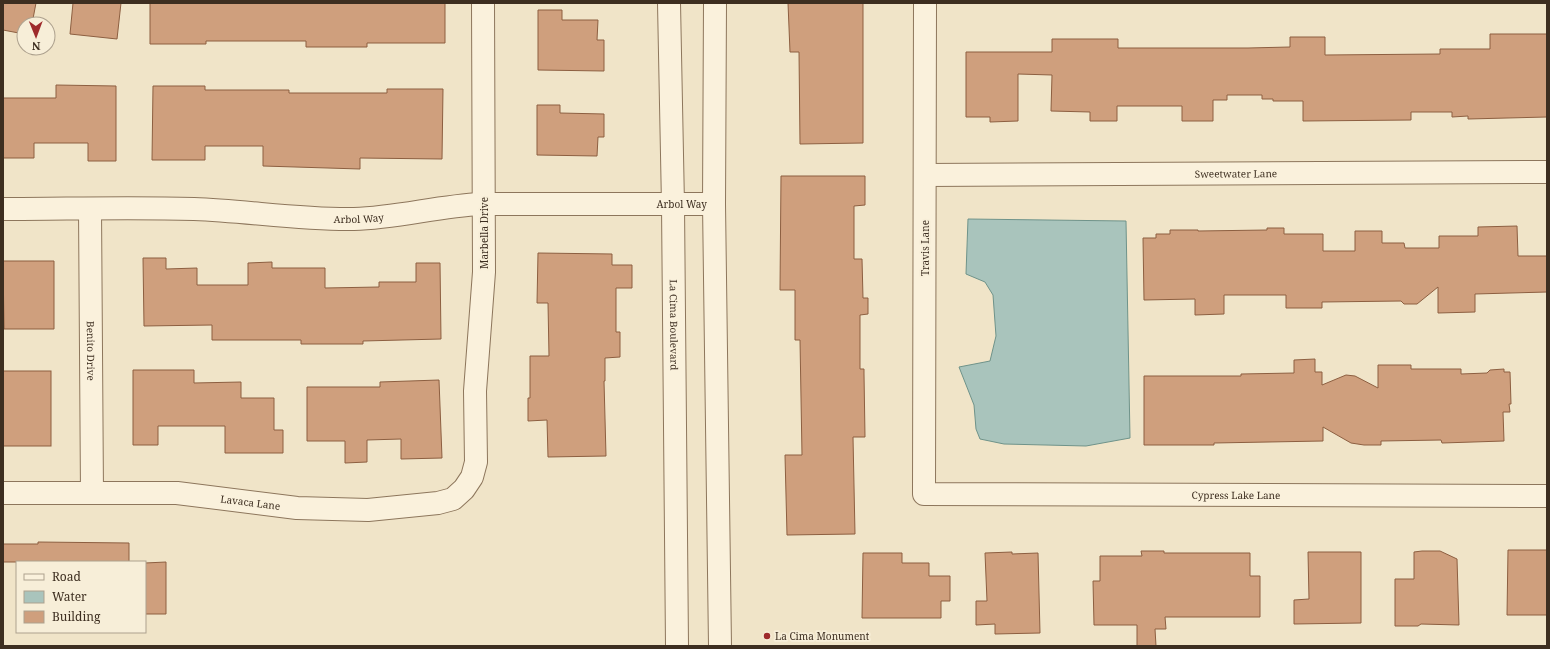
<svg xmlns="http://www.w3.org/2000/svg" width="1550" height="649" viewBox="0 0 1550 649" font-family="'Noto Serif',serif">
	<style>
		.water { fill: #a9c4bc; stroke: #6f938a }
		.building { fill: #cf9f7d; stroke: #8d5f41 }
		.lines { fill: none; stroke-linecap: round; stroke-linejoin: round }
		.minor-casing { stroke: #8d765c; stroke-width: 24 }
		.tertiary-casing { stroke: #8d765c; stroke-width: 24 }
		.minor { stroke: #faf1dc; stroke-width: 22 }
		.tertiary { stroke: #faf1dc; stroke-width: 22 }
		.poi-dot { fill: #9e2a2b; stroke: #f7eed8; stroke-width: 1.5 }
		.labels { text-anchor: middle; stroke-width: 3.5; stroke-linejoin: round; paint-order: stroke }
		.street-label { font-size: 10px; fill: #3d2e20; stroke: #f7eed8 }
		.poi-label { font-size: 10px; fill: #3d2e20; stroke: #f7eed8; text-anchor: start }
	</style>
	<rect width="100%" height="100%" fill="#f0e4c8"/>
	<path class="water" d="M968 219 1126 221 1130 438 1086 446 1004 444 980 439 976 429 974 405 959 367 990 361 996 336 993 295 985 282 966 274Z"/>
	<g class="building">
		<path d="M3 3H36L32 24H24V34L3 30Z"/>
		<path d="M73 3H121L117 39 70 34Z"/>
		<path d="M150 3H445V43H367V47H306V41H206V44H150Z"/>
		<path d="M788 3H863V143L800 144 799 52H790Z"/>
		<path d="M538 10H562V20H598L597 40H604V71L538 70Z"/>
		<path d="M1490 34H1547V117L1468 119V116L1452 117V112H1411V120L1303 121V101H1273V99H1262V95H1227V100H1213V121H1182V106H1117V121H1090V112L1051 111 1052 75 1018 74V121L990 122V117H966V52H1052V39H1118V48H1248L1290 47V37H1325V55L1440 54V49H1490Z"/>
		<path d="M56 85 116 86V161H88V143H34V158H3V98H56Z"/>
		<path d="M153 86H205V90H289V93H387V89H443L442 159 360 158V169L263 166V146H205V160H152Z"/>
		<path d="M537 105H560V113L604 114V137H598L597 156 537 155Z"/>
		<path d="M781 176H865V205L854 206V259H862L863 298H868V314L860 315V369H864V374L865 437H853L855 534 787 535 785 455H802L800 340H795V290H780Z"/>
		<path d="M1517 226 1518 256H1547V292L1475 294V312L1438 313V287L1417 304H1404L1401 301 1322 302V308H1286V295H1224V314L1195 315V299L1144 300 1143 238H1156V234H1170V230H1198V231L1267 230V228H1284V234H1323V251H1355V231H1382V243H1404L1405 248H1439V236H1478V227Z"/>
		<path d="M538 253 612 254V265H632V288H616V332H620V357L605 358V381H604L606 456 548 457 547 420 528 421V398H530V356H549L548 303H537Z"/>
		<path d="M143 258H166V269L197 268V285H248V263L272 262V268H325V288L379 287V282H416V263H440L441 339 363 341V344H301V340H212V325L144 326Z"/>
		<path d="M3 261H54V329H4Z"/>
		<path d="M1315 359V372H1322V385L1346 375 1355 376 1378 388V365H1411V369H1461V374L1487 373 1490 370 1504 369V372H1510L1511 404H1509L1510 412H1503L1504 441 1442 443 1441 440 1381 441V445H1364L1351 443 1323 427V441L1214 443V445H1144V376H1241V374L1294 373V360Z"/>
		<path d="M133 370H194V383L241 382V398H274V430H283V453H225V426H158V445H133Z"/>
		<rect x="3" y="371" width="48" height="75"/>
		<path d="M439 380 442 458 401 459V439L367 440V462L345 463V441H307V387H380V382Z"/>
		<path d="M38 542 129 543V562H3V544H38Z"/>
		<path d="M1508 550H1547V615H1507Z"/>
		<path d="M1141 551H1164V553H1250V576H1260V617H1165L1166 629H1155L1156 646H1137V625H1094L1093 581H1100V556H1142Z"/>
		<path d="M1422 551H1440L1457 559 1459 625 1421 624 1418 626H1395V579H1414V552Z"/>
		<path d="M1012 552V554L1038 553 1040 633 995 634V624L976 625V601H987L985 553Z"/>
		<path d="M1308 552H1361V623L1294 624V600L1309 599Z"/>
		<path d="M863 553H902V563H929V576H950V601H941V618H862Z"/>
		<path d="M166 562V614H145V563Z"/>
	</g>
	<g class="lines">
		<g class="minor-casing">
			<g id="minor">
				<path id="s1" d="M925 3 924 494 1547 496"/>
				<path id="s2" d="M925 175 1547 172"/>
				<path id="s3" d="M3 209C67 209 130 207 194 209 248 211 301 220 354 219 397 218 438 206 481 204H714"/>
				<path id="s4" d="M90 209 92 493"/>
				<path id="s5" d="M3 493H177L297 508 368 510 438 503 453 499 464 489 472 477 476 462 475 391 484 272 483 3"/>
			</g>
		</g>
		<g class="tertiary-casing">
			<g id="tertiary">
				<path id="s6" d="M669 3 673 205 677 646"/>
				<path d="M715 3 714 204 720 646"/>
			</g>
		</g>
		<use href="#minor" class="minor"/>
		<use href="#tertiary" class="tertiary"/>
	</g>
	<circle class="poi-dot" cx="767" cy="636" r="4"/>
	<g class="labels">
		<g class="street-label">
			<text dy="4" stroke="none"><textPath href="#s2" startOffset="311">Sweetwater Lane</textPath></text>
			<text dy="4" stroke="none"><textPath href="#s3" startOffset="680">Arbol Way</textPath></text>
			<text dy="4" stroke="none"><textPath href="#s3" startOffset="356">Arbol Way</textPath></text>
			<text transform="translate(484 233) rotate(-90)" y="4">Marbella Drive</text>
			<text transform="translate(925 248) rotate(-90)" y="4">Travis Lane</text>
			<text dy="4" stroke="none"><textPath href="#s6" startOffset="322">La Cima Boulevard</textPath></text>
			<text dy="4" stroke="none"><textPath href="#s4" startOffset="142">Benito Drive</textPath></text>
			<text dy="4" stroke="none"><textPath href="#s1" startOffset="803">Cypress Lake Lane</textPath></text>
			<text dy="4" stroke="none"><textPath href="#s5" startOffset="248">Lavaca Lane</textPath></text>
		</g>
		<g class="poi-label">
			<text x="775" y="640">La Cima Monument</text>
		</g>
	</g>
	<rect width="1550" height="649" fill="none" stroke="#3d2e20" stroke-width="8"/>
	<rect x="16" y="561" width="130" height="72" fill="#f7eed8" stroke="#ada18e"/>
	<rect x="24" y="574" width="20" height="6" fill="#faf1dc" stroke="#ada18e"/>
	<text x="52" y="581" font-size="12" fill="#3d2e20">Road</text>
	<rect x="24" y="591" width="20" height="12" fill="#a9c4bc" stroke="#ada18e"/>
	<text x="52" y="601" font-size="12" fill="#3d2e20">Water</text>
	<rect x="24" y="611" width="20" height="12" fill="#cf9f7d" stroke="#ada18e"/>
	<text x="52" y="621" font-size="12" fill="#3d2e20">Building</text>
	<g transform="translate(36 36) rotate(179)"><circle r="19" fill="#f7eed8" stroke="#ada18e"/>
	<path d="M0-3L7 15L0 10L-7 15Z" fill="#9e2a2b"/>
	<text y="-6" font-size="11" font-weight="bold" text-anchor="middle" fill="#3d2e20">N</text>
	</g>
</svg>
